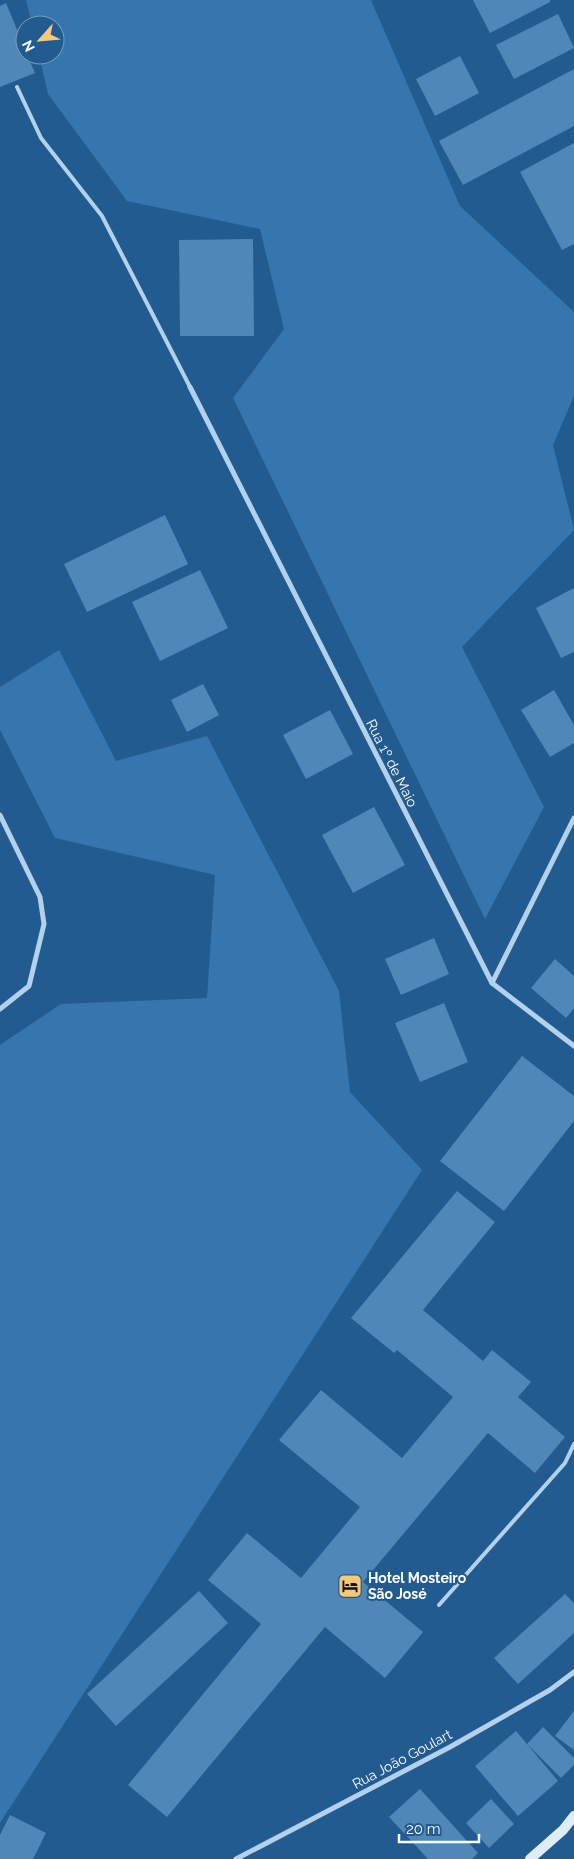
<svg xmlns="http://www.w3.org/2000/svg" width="574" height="1859" viewBox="0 0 574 1859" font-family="Raleway,sans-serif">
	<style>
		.green { fill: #3675ad }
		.building { fill: #4f87b8 }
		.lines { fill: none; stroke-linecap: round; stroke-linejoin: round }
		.lane { stroke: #b3d1ec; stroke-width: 4 }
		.street { stroke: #b3d1ec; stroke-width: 5 }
		.secondary { stroke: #dfedf9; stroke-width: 10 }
		.labels { text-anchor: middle; stroke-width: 4; stroke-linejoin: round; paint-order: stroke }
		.street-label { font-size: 14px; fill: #fff; stroke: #225b90 }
		.poi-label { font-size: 14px; font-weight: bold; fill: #fff; stroke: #225b90; text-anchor: start }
	</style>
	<rect width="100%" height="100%" fill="#225b90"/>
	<g class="green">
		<path d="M26 0H371L460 206 574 312V396L553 445 574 530 462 647 544 807 485 919 233 398 284 329 260 229 127 201 48 94 39 55H55V25H32Z"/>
		<path d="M59 650 116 761 207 736 339 991 350 1092 422 1170 0 1823V1045L61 1004 207 998 215 875 55 838 0 730V687Z"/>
	</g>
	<g class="building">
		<path d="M473 0H550V2L490 33Z"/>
		<path d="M6 3 25 49V55H27L35 73 0 87V6Z"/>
		<path d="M558 14 574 48 514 79 496 45Z"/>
		<path d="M460 56 479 93 435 116 416 79Z"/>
		<path d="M574 69V126L463 185 439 141Z"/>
		<path d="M574 143V244L562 250 520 172Z"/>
		<path d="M253 239 254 336H180L179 240Z"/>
		<path d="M165 515 188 564 87 612 64 564Z"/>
		<path d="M200 570 228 628 160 661 132 602Z"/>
		<path d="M574 588V652L561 658 536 608Z"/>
		<path d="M203 684 219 715 187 732 171 700Z"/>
		<path d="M554 690 574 725V743L550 757 521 710Z"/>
		<path d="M330 710 353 754 306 779 283 735Z"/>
		<path d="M374 807 405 865 353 893 322 835Z"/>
		<path d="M434 938 449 974 401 995 385 959Z"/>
		<path d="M555 959 574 976V1008L566 1018 531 988Z"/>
		<path d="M444 1003 468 1062 420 1082 395 1023Z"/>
		<path d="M522 1056 574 1096V1121L504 1211 440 1161Z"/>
		<path d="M457 1191 495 1222 423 1310 483 1361 492 1350 531 1382 518 1397 565 1437 535 1473 488 1433 363 1582 423 1632 385 1678 325 1627 167 1817 128 1785 261 1624 208 1580 247 1533 301 1578 360 1507 279 1440 321 1390 402 1458 453 1397 397 1350 394 1353 351 1318Z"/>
		<path d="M199 1591 228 1623 116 1726 87 1694Z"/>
		<path d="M565 1594 574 1603V1633L518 1684 494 1658Z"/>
		<path d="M574 1711V1750L555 1736Z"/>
		<path d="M543 1727 574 1758V1765L561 1778 527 1744Z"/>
		<path d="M516 1731 558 1781 518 1816 475 1766Z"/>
		<path d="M420 1789 478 1853 472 1859H428L389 1817Z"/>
		<path d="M491 1799 514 1824 489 1848 466 1823Z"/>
		<path d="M10 1815 46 1833 33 1859H0V1835Z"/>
	</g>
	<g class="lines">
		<g class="lane">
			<path d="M17 87 41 138 102 216 190 387"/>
			<path d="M439 1605 565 1463 574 1444"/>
		</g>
		<g class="street">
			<path d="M190 387 492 983 574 1046"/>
			<path d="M0 815 40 897 44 924 29 986 0 1009"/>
			<path d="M492 983 574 818"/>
			<path d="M236 1859 450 1747 550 1690 574 1672"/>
		</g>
		<path class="secondary" d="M530 1859 563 1830 574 1816"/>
	</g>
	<defs>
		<g id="hotel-square" transform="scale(1.25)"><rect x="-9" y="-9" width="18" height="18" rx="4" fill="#f8c876" stroke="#225b90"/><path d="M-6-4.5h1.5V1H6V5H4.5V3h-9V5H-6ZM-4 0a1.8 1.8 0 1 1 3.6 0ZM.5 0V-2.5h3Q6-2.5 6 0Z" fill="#111"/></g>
	</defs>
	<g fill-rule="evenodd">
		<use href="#hotel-square" x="350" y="1586"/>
	</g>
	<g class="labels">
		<g class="street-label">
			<text transform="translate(392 763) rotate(63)" y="5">Rua 1º de Maio</text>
			<text transform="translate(402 1759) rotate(-28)" y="5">Rua João Goulart</text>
		</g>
		<g class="poi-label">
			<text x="368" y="1583">Hotel Mosteiro<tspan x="368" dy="16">São José</tspan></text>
		</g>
	</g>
	<g transform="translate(40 40) rotate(243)"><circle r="24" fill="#225b90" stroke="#7a9dbc"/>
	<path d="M0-4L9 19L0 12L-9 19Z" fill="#f8c876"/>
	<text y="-8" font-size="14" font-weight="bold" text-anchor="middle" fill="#ffffff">N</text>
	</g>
	<path d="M399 1834v8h80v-8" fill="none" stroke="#ffffff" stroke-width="2.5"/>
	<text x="406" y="1834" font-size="15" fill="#ffffff" stroke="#225b90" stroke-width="4" paint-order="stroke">20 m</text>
</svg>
